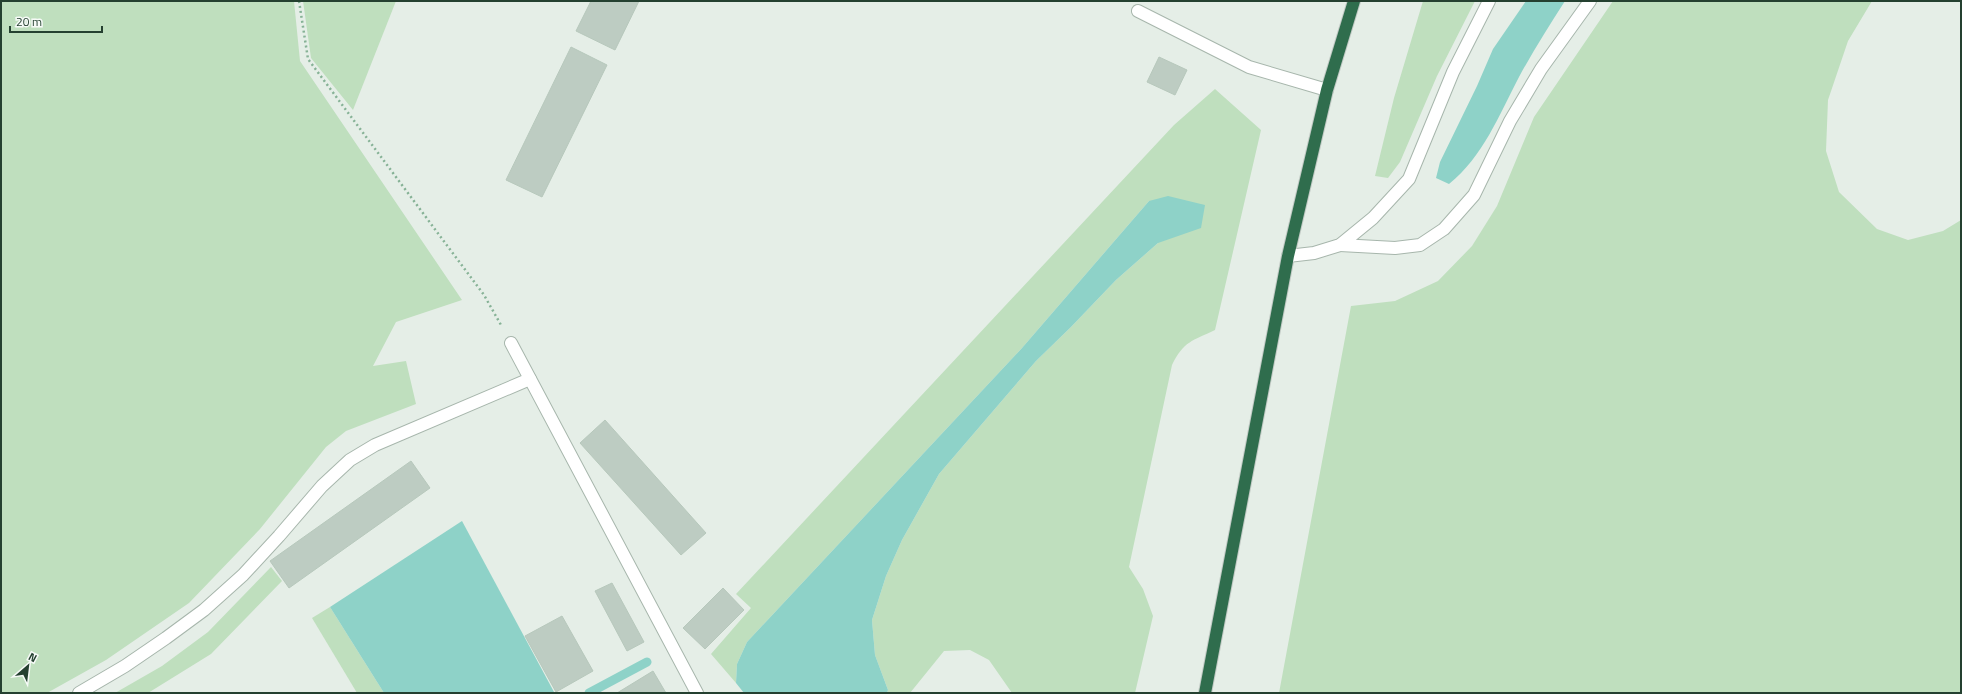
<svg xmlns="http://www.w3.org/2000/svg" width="1962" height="694" viewBox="0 0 1962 694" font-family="'Titillium Web',sans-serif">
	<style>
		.green { fill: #bfdfbe }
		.water { fill: #8ed2c8 }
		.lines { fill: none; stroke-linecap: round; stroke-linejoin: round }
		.stream { stroke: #8ed2c8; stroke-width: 9 }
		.building { fill: #bdccc2; stroke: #b7c8bc }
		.lane-casing { stroke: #a7b6ac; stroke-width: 14 }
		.street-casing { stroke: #a7b6ac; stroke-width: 14 }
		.highway-casing { stroke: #c2cac5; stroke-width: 14 }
		.path { stroke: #86b296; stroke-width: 2.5; stroke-dasharray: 2 3; stroke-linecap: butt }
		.lane { stroke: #fff; stroke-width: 12 }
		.street { stroke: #fff; stroke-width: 12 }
		.highway { stroke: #2f6d4d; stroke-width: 12 }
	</style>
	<rect width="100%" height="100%" fill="#e5eee7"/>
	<g class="green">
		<path d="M1 1H294L300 61 462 300 396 322 373 366 406 361 416 404 346 431 326 447 260 529 189 603 106 660 47 693H1Z"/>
		<path d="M303 1H396L353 110 311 58Z"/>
		<path d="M1423 1H1475L1437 76 1400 162 1388 178 1375 176 1394 98Z"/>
		<path d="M1613 1H1872L1848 41 1828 100 1826 151 1839 192 1877 229 1908 240 1943 231 1961 220V693H1279L1351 306 1395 301 1438 281 1472 246 1497 206 1534 117Z"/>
		<path d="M1215 89 1261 130 1215 330C1192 341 1184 341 1172 365L1129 567 1143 589 1153 616 1135 693H1012L989 660 970 650 944 651 910 693H887L888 690 875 655 872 620 886 576 902 540 939 474 1036 361 1071 327 1116 280 1158 243 1149 201 1022 348 747 642 737 664 736 683 711 654 751 608 736 594 1174 125Z"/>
		<path d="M271 567 282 581 211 654 148 693H115L162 666 208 632Z"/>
		<path d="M330 607 384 693H357L312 618Z"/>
	</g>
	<g class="water">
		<path d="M1526 1H1565C1549 26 1533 51 1519 77 1499 115 1483 157 1449 184L1436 178 1440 162 1477 86 1493 49Z"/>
		<path d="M1168 196 1205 205 1201 228 1158 243 1116 280 1071 327 1036 361 939 474 902 540 886 576 872 620 875 655 888 690 887 693H744L736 683 737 664 747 642 1022 348 1149 201Z"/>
		<path d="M462 521 554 692 384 693 330 607Z"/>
	</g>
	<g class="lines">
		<path class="stream" d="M589 693 647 662"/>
	</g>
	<g class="building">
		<path d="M591 1H639L615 50 576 31Z"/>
		<path d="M571 47 607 65 542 197 506 180Z"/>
		<path d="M1159 57 1187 70 1175 95 1147 82Z"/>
		<path d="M605 420 706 533 681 555 580 443Z"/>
		<path d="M411 461 430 488 289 588 270 561Z"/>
		<path d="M612 583 644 642 627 651 595 591Z"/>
		<path d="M723 588 744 610 705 649 683 628Z"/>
		<path d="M562 616 593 671 556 692 525 636Z"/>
		<path d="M653 671 666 693H617Z"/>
	</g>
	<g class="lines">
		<g class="lane-casing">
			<g id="lane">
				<path d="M1138 11 1249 67 1327 90"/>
				<path d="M1340 245 1395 248 1420 245 1444 229 1474 195 1510 121 1541 69 1590 1"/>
				<path d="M1288 256 1314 253 1340 245 1373 218 1409 179 1453 72 1489 1"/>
			</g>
		</g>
		<g class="street-casing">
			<g id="street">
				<path d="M511 343 697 693"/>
				<path d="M79 693 125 666 166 638 204 610 243 575 279 536 322 486 350 460 375 445 530 379"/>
			</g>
		</g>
		<g class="highway-casing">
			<path id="highway" d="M1205 693 1288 256 1327 90 1354 1"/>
		</g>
		<path class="path" d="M299 1 308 59 484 295 501 325"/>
		<use href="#lane" class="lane"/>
		<use href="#street" class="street"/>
		<use href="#highway" class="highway"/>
	</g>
	<rect width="1962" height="694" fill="none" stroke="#244030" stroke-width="4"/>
	<g transform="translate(28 666) rotate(28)" stroke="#f6faf7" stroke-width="3" paint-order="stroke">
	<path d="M0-3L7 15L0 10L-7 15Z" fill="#244030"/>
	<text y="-6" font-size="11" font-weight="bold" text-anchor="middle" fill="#244030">N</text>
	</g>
	<path d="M10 26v6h92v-6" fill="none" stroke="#244030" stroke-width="2"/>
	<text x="16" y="26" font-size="12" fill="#244030" stroke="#f6faf7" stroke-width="3" paint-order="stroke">20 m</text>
</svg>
